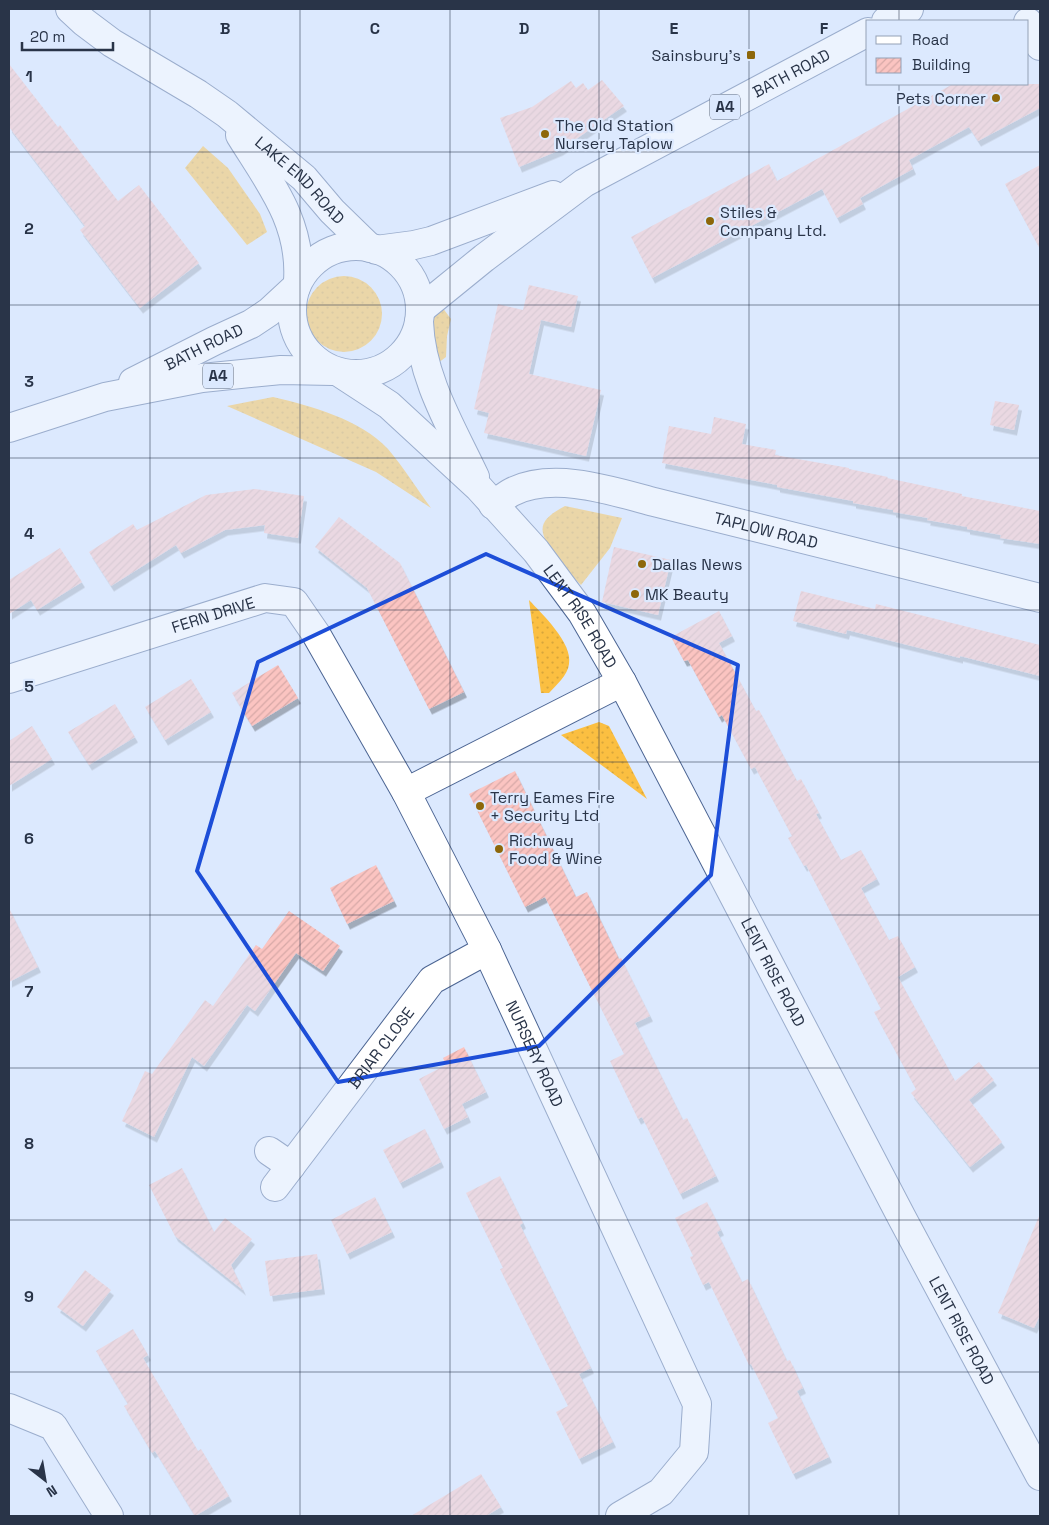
<svg xmlns="http://www.w3.org/2000/svg" width="1049" height="1525" viewBox="0 0 1049 1525" font-family="'Space Grotesk',sans-serif">
	<style>
		.grass { fill: url(#grass-dots) }
		.building { fill: url(#building-hatch); filter: url(#shadow) }
		.lines { fill: none; stroke-linecap: round; stroke-linejoin: round }
		.street-casing { stroke: #4c6593; stroke-width: 30 }
		.secondary-casing { stroke: #4c6593; stroke-width: 30 }
		.primary-casing { stroke: #4c6593; stroke-width: 30 }
		.street { stroke: #fff; stroke-width: 28 }
		.secondary { stroke: #fff; stroke-width: 28 }
		.primary { stroke: #fff; stroke-width: 28 }
		.marked { fill: none; stroke: #1d4ed8; stroke-width: 4; stroke-linejoin: round }
		.grid { fill: none; stroke: #293448; stroke-width: 1; stroke-opacity: 0.55 }
		.poi-dot { fill: #8d670a; stroke: #dce9fe; stroke-width: 2 }
		.labels { text-anchor: middle; stroke-width: 4.5; stroke-linejoin: round; paint-order: stroke }
		.shield { fill: #dce9fe; stroke: #5f6a7f; stroke-width: 1 }
		.shield-label { font-size: 15px; font-weight: bold; fill: #293448 }
		.poi-label { font-size: 16px; fill: #293448; stroke: #dce9fe; text-anchor: start }
		.street-label { font-size: 16px; fill: #293448; stroke: #dce9fe }
		.grid-label { font-size: 16px; text-anchor: middle; font-weight: bold; fill: #293448; stroke: #dce9fe; stroke-width: 4.5; stroke-linejoin: round; paint-order: stroke }
	</style>
	<defs>
		<pattern id="grass-dots" width="8" height="8" patternUnits="userSpaceOnUse" patternTransform="scale(1.25)"><rect width="8" height="8" fill="#fbbf41"/><path d="M2 2h.1M6 6h.1" fill="none" stroke="#d7a53b" stroke-width="1.8" stroke-linecap="round"/></pattern>
		<pattern id="building-hatch" width="6" height="6" patternUnits="userSpaceOnUse" patternTransform="scale(1.25)"><rect width="6" height="6" fill="#fbc4c1"/><path d="M-1 1l2-2M0 6l6-6M5 7l2-2" fill="none" stroke="#d7a9a7"/></pattern>
		<filter id="shadow"><feDropShadow dx="3" dy="5.5" stdDeviation="0" flood-color="#0004"/></filter>
	</defs>
	<rect width="100%" height="100%" fill="#dce9fe"/>
	<g class="grass">
		<path d="M203 146 228 168 260 214 267 232 247 245 185 168Z"/>
		<circle cx="344" cy="314" r="38"/>
		<path d="M442 307 451 319 447 336 446 357 430 369 428 326Z"/>
		<path d="M273 397C311 406 360 419 388 449 404 468 417 489 431 508L376 472 227 406Z"/>
		<path d="M565 506 622 518 610 548 581 585C571 576 563 566 555 555 537 530 537 521 565 506Z"/>
		<path d="M529 600C542 614 573 643 569 664 568 675 556 685 549 693H541Z"/>
		<path d="M599 722 609 726 647 799 561 735Z"/>
	</g>
	<g class="building">
		<path d="M9 64 58 127 60 125 118 201 139 185 199 263 140 308 80 230 85 226 9 127Z"/>
		<path d="M602 80 624 106 560 150 519 167 500 118 532 107 571 81 576 88 583 83 588 90Z"/>
		<path d="M953 84H1040V108L978 141 969 127 909 160 913 169 860 198 863 204 837 218 822 189 652 278 631 237 769 164 777 181Z"/>
		<path d="M1040 165V249L1005 184Z"/>
		<path d="M529 285 578 296 571 327 541 320 529 374 601 390 586 456 484 433 489 413 474 409 498 304 523 310Z"/>
		<path d="M995 401 1019 405 1014 430 990 425Z"/>
		<path d="M714 417 746 424 742 444 776 450 775 455 849 468V469L888 477 887 478 962 494V496L1040 511V544L1000 538 1001 535 967 529V527L927 520 928 518 893 512V510L853 503V501L777 487V485L662 463 669 426 711 434Z"/>
		<path d="M255 489 304 496 298 538 264 533 265 525 225 530 181 553 176 545 111 586 89 552 133 524 137 530 206 495Z"/>
		<path d="M339 517 400 563 464 692 429 709 367 588 315 547Z"/>
		<path d="M614 547 671 560 658 615 602 602Z"/>
		<path d="M60 548 82 582 37 610 31 600 9 614V580Z"/>
		<path d="M801 591 875 609 876 604 1040 645V676L960 656V658L847 630 846 634 793 621Z"/>
		<path d="M719 611 732 636 719 643 756 711 759 710 797 781 801 779 819 813 816 814 841 860 861 850 877 879 861 888 889 940 898 936 915 967 898 977 955 1081 979 1062 994 1080 969 1100 1002 1142 970 1167 911 1093 916 1089 874 1012 881 1009 806 865 804 866 788 838 792 836 755 767 751 769 722 715 719 717 688 660 684 661 671 637Z"/>
		<path d="M278 665 298 698 252 726 232 693Z"/>
		<path d="M191 679 211 712 165 740 145 707Z"/>
		<path d="M115 704 135 737 89 765 68 732Z"/>
		<path d="M32 726 52 759 9 786V741Z"/>
		<path d="M515 771 576 897 587 892 619 959 621 958 650 1016 635 1023 683 1120 687 1118 716 1176 680 1194 642 1117 638 1119 610 1061 624 1054 545 897 525 907 469 794Z"/>
		<path d="M376 865 394 901 347 924 330 888Z"/>
		<path d="M9 908 38 967 9 982Z"/>
		<path d="M289 911 340 946 323 971 296 953 255 1011 247 1005 204 1066 192 1057 154 1137 122 1121 145 1071 152 1074 205 1000 213 1006 256 945 262 949Z"/>
		<path d="M464 1047 486 1092 462 1104 468 1117 444 1129 419 1079 446 1065 443 1058Z"/>
		<path d="M425 1129 441 1162 400 1183 383 1150Z"/>
		<path d="M182 1168 214 1232 225 1218 252 1239 231 1265 243 1290 175 1236 149 1185Z"/>
		<path d="M500 1176 523 1223 520 1225 591 1368 579 1374 613 1442 579 1459 556 1412 568 1406 500 1269 503 1268 466 1193Z"/>
		<path d="M375 1197 392 1232 347 1254 331 1220Z"/>
		<path d="M707 1202 721 1230 717 1232 742 1282 748 1279 787 1361 790 1360 803 1388 797 1391 829 1457 793 1474 768 1423 778 1418 751 1364 749 1365 709 1282 703 1285 690 1257 693 1256 675 1218Z"/>
		<path d="M1040 1214V1315L1034 1328 998 1313Z"/>
		<path d="M317 1254 322 1289 270 1296 265 1261Z"/>
		<path d="M85 1270 111 1290 83 1326 57 1307Z"/>
		<path d="M133 1329 148 1355 143 1358 198 1451 201 1449 229 1496 195 1516 155 1451 152 1453 124 1406 128 1404 96 1351Z"/>
		<path d="M481 1474 501 1507 486 1516H411Z"/>
	</g>
	<g class="lines">
		<g class="street-casing">
			<g id="street">
				<path d="M1028 22 1040 46"/>
				<path id="s1" d="M493 505C499 501 506 495 512 492 553 471 613 491 654 502L1040 598"/>
				<path id="s2" d="M9 679 265 598 294 602 316 634 406 792 487 950 697 1404 694 1452 661 1492 620 1516"/>
				<path d="M406 792 622 682"/>
				<path d="M269 1151 291 1166"/>
				<path id="s3" d="M275 1187 432 980 487 950"/>
				<path d="M9 1408 53 1426 109 1516"/>
			</g>
		</g>
		<g class="secondary-casing">
			<g id="secondary">
				<path id="s4" d="M70 9 84 22 112 43 198 94 227 114 304 178 332 211 370 248"/>
				<path d="M240 135C269 182 302 222 298 281"/>
				<path d="M419 322C421 378 452 428 475 477"/>
				<path id="s5" d="M340 373 389 405 479 488 536 551 582 613 622 682 902 1218 1040 1476"/>
			</g>
		</g>
		<g class="primary-casing">
			<g id="primary">
				<path d="M886 21 909 9"/>
				<circle cx="356" cy="310" r="64"/>
				<path d="M376 250 414 245 431 241 553 195"/>
				<path id="s6" d="M420 310 484 258 584 183 868 32"/>
				<path id="s7" d="M133 382 214 341 251 324 269 312 296 287"/>
				<path d="M9 428 105 397 202 378 281 370 333 371"/>
			</g>
		</g>
		<use href="#street" class="street"/>
		<use href="#secondary" class="secondary"/>
		<use href="#primary" class="primary"/>
	</g>
	<path d="M0 0H1049V1525H0ZM486 554 738 665 711 875 539 1046 338 1082 197 871 258 662Z" fill="#dce9fe" fill-opacity=".55" fill-rule="evenodd"/>
	<path class="marked" d="M486 554 738 665 711 875 539 1046 338 1082 197 871 258 662Z"/>
	<path class="grid" d="M150 9V1516M300 9V1516M450 9V1516M599 9V1516M749 9V1516M899 9V21M899 84V1516M9 152H1040M9 305H1040M9 458H1040M9 610H1040M9 762H1040M9 915H1040M9 1068H1040M9 1220H1040M9 1372H1040"/>
	<g class="poi-dot">
		<rect x="746" y="50" width="10" height="10" rx="2.5"/>
		<circle cx="996" cy="98" r="5"/>
		<circle cx="545" cy="134" r="5"/>
		<circle cx="710" cy="221" r="5"/>
		<circle cx="642" cy="564" r="5"/>
		<circle cx="635" cy="594" r="5"/>
		<circle cx="480" cy="806" r="5"/>
		<circle cx="499" cy="849" r="5"/>
	</g>
	<g class="labels">
		<g class="shield">
			<rect x="710" y="94.5" width="30" height="25" rx="4"/>
			<rect x="203" y="363.5" width="30" height="25" rx="4"/>
		</g>
		<g class="shield-label">
			<text x="725" y="112">A4</text>
			<text x="218" y="381">A4</text>
		</g>
		<g class="poi-label">
			<text x="741" y="61" text-anchor="end">Sainsbury's</text>
			<text x="986" y="104" text-anchor="end">Pets Corner</text>
			<text x="555" y="131">The Old Station<tspan x="555" dy="18">Nursery Taplow</tspan></text>
			<text x="720" y="218">Stiles &amp;<tspan x="720" dy="18">Company Ltd.</tspan></text>
			<text x="652" y="570">Dallas News</text>
			<text x="645" y="600">MK Beauty</text>
			<text x="490" y="803">Terry Eames Fire<tspan x="490" dy="18">+ Security Ltd</tspan></text>
			<text x="509" y="846">Richway<tspan x="509" dy="18">Food &amp; Wine</tspan></text>
		</g>
		<g class="street-label">
			<text dy="6" stroke="none"><textPath href="#s6" startOffset="442">BATH ROAD</textPath></text>
			<text dy="6" stroke="none"><textPath href="#s4" startOffset="288">LAKE END ROAD</textPath></text>
			<text dy="6" stroke="none"><textPath href="#s7" startOffset="79">BATH ROAD</textPath></text>
			<text dy="6" stroke="none"><textPath href="#s1" startOffset="284">TAPLOW ROAD</textPath></text>
			<text dy="6" stroke="none"><textPath href="#s2" startOffset="214">FERN DRIVE</textPath></text>
			<text dy="6" stroke="none"><textPath href="#s5" startOffset="345">LENT RISE ROAD</textPath></text>
			<text dy="6" stroke="none"><textPath href="#s5" startOffset="750">LENT RISE ROAD</textPath></text>
			<text dy="6" stroke="none"><textPath href="#s3" startOffset="175">BRIAR CLOSE</textPath></text>
			<text dy="6" stroke="none"><textPath href="#s2" startOffset="810">NURSERY ROAD</textPath></text>
			<text dy="6" stroke="none"><textPath href="#s5" startOffset="1155">LENT RISE ROAD</textPath></text>
		</g>
	</g>
	<g class="grid-label">
		<text x="225" y="34">B</text>
		<text x="375" y="34">C</text>
		<text x="524" y="34">D</text>
		<text x="674" y="34">E</text>
		<text x="824" y="34">F</text>
		<text x="29" y="82">1</text>
		<text x="29" y="234">2</text>
		<text x="29" y="387">3</text>
		<text x="29" y="539">4</text>
		<text x="29" y="692">5</text>
		<text x="29" y="844">6</text>
		<text x="29" y="997">7</text>
		<text x="29" y="1149">8</text>
		<text x="29" y="1302">9</text>
	</g>
	<rect width="1049" height="1525" fill="none" stroke="#293448" stroke-width="20"/>
	<rect x="866" y="20" width="162" height="65" fill="#dce9fe" stroke="#94a1b5"/>
	<rect x="876" y="36" width="25" height="8" fill="#ffffff" stroke="#94a1b5"/>
	<text x="912" y="45" font-size="15" fill="#293448">Road</text>
	<rect x="876" y="58" width="25" height="15" fill="url(#building-hatch)" stroke="#94a1b5"/>
	<text x="912" y="70" font-size="15" fill="#293448">Building</text>
	<g transform="translate(45 1480) rotate(149)" stroke="#dce9fe" stroke-width="4" paint-order="stroke">
	<path d="M0-4L9 19L0 12L-9 19Z" fill="#293448"/>
	<text y="-8" font-size="14" font-weight="bold" text-anchor="middle" fill="#293448">N</text>
	</g>
	<path d="M22 42v8h91v-8" fill="none" stroke="#293448" stroke-width="2.5"/>
	<text x="30" y="42" font-size="15" fill="#293448" stroke="#dce9fe" stroke-width="4" paint-order="stroke">20 m</text>
</svg>
